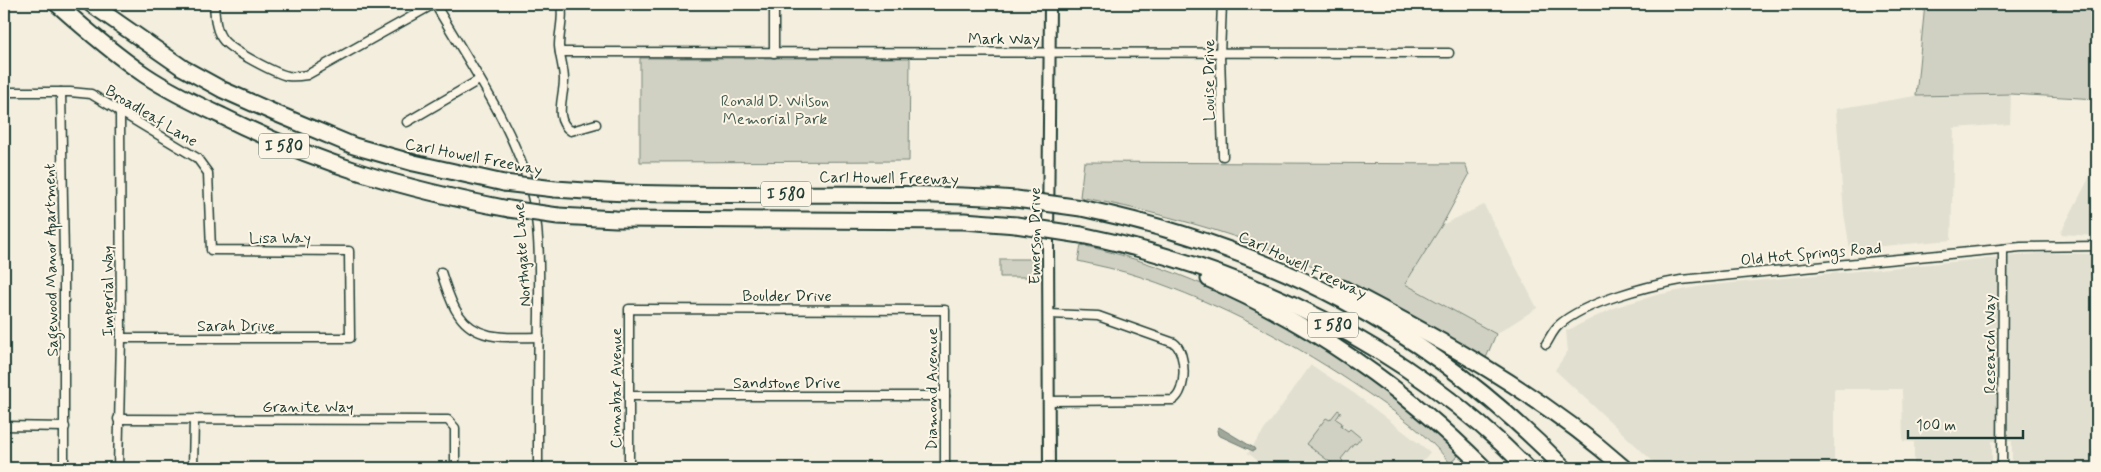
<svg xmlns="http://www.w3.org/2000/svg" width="2101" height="472" viewBox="0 0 2101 472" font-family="Mynerve,sans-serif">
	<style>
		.built { fill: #e1dfd0 }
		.green { fill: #d0d1c2; stroke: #78877b }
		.water { fill: #a0a89b; stroke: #6c7d72 }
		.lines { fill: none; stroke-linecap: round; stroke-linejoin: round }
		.minor-casing { stroke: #1f3d34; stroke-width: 11 }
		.tertiary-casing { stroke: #1f3d34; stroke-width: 14 }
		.motorway-casing { stroke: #1f3d34; stroke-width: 19 }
		.minor { stroke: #fcf5e5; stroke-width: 8 }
		.tertiary { stroke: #fcf5e5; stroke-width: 10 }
		.motorway { stroke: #fcf5e5; stroke-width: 15 }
		.motorway-bridge-casing { stroke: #1f3d34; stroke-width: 19; stroke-linecap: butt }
		.motorway-bridge { stroke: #fcf5e5; stroke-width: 15 }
		.labels { text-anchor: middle; stroke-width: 4; stroke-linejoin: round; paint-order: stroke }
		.shield { fill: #fcf5e5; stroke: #617469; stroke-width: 1 }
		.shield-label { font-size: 15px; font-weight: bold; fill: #1f3d34 }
		.street-label { font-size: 16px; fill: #1f3d34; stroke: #fcf5e5 }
		.park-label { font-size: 16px; fill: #425b50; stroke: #fcf5e5 }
	</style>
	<rect width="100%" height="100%" fill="#f3eede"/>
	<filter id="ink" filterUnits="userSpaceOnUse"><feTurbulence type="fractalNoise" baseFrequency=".02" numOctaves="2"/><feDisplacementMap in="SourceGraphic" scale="10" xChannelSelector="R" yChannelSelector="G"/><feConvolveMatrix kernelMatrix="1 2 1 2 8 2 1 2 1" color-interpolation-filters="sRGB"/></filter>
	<g filter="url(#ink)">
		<g class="built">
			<path d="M2011 94 2010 124 1954 128 1951 240 1850 249 1844 213 1836 109 1916 96Z"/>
			<path d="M2097 163V236L2060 234Z"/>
			<path d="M1484 205 1537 308 1496 334 1405 284 1442 225Z"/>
			<path d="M2044 253 2097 254V468H2012V441H1992V468H1914V442L1903 441 1902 389H1834V468H1660L1555 370 1568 351 1566 331 1616 307 1657 295 1703 286Z"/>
			<path d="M1311 365 1355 394 1430 452 1418 467 1252 468 1257 460 1248 453Z"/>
		</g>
		<g class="green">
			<path d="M1925 4H2097V99L2011 94 1916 96Z"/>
			<path d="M640 58H910L909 161 640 162Z"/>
			<path d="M1084 162 1465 164 1469 175 1442 225 1405 284 1496 334 1486 358C1411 316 1336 273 1256 244 1198 223 1140 209 1080 197Z"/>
			<path d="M1081 245C1183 267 1278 316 1363 375 1397 399 1430 425 1458 456L1450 463C1427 434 1397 413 1366 392 1296 344 1222 304 1141 277 1121 270 1099 266 1078 261Z"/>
			<path d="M1000 259H1037L1038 277H1000Z"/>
			<path d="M1338 410 1341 412 1336 419 1342 423 1341 426 1348 431 1350 429 1361 438 1356 444 1354 443 1341 459 1343 461 1338 468 1306 444 1326 418 1330 420Z"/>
		</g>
		<path class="water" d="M1219 427 1254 448 1255 450 1253 451 1218 435 1217 430Z"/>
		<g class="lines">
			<g class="minor-casing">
				<g id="minor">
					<path d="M214 4C215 16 215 31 224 41 233 51 274 73 288 76 294 77 301 76 307 75L434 4"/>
					<path d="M435 4C469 63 511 122 530 188 541 228 539 272 539 313 538 365 538 416 538 468"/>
					<path d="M561 4C564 19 559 31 559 46 560 58 564 69 564 80 564 97 553 120 571 131L596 124"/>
					<path d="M1222 4 1220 54 1223 156"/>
					<path d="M560 52 1449 53"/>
					<path d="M774 53V4"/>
					<path d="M4 92H70L91 94 197 158 208 173 211 250 349 251 350 338H121"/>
					<path d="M61 92 64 257V468"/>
					<path d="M407 122 479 80"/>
					<path d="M441 272C446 286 450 303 459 315 477 342 511 337 539 337"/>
					<path d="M1049 314 1098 316 1174 343C1187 352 1187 392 1173 400L1049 401"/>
					<path d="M1546 344C1550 338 1553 330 1559 325 1585 302 1647 286 1681 280L2021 247 2097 246"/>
					<path d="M629 396H945"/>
					<path d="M118 419 448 420 455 428V468"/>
					<path d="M4 426 65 427"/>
					<path d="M118 468 121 338 120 113"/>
					<path d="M193 468 194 419"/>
					<path d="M629 468V309L945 310V468"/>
					<path d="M2002 468 2003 249"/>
				</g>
			</g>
			<g class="tertiary-casing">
				<path id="tertiary" d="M1049 468 1048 240 1050 4"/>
			</g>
			<g class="motorway-casing">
				<g id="motorway">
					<path d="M57 4C85 29 114 54 145 75 169 91 196 104 222 116 318 164 404 189 509 209"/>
					<path d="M91 4 183 68 223 90 275 113 354 146 414 163 504 183"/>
					<path d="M555 189C708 201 863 188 1016 199"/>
					<path d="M1081 208C1272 248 1428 328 1564 468"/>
					<path d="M558 216 616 219 964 221 1016 225"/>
					<path d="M1081 235C1248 269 1406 346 1527 468"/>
					<path d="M1209 279C1311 323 1406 389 1484 468"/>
					<path d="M1342 288C1442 340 1539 393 1624 468"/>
				</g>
			</g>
			<use href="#minor" class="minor"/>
			<use href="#tertiary" class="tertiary"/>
			<use href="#motorway" class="motorway"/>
			<g class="motorway-bridge-casing">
				<g id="motorway-bridge">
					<path d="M504 183 555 189"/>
					<path d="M1016 199 1081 208"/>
					<path d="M509 209 558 216"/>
					<path d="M1016 225 1081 235"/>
				</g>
			</g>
			<use href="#motorway-bridge" class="motorway-bridge"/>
		</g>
	</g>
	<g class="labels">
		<g class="shield">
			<rect x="259" y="133.5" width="50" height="25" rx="4"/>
			<rect x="761" y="181.5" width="50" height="25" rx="4"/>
			<rect x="1308" y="312.5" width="50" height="25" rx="4"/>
		</g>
		<g class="shield-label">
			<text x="284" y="151">I 580</text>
			<text x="786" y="199">I 580</text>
			<text x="1333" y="330">I 580</text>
		</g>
		<g class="street-label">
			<text x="1004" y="44">Mark Way</text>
			<text transform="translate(1208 80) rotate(-90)" y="6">Louise Drive</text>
			<text transform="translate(152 115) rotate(31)" y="6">Broadleaf Lane</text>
			<text transform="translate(474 156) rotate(11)" y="6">Carl Howell Freeway</text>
			<text transform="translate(889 177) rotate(1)" y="6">Carl Howell Freeway</text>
			<text transform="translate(1034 236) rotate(-90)" y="6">Emerson Drive</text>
			<text x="280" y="243">Lisa Way</text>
			<text transform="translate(1811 253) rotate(-5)" y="6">Old Hot Springs Road</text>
			<text transform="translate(521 255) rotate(-94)" y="6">Northgate Lane</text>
			<text transform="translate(50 260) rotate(-91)" y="6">Sagewood Manor Apartment</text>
			<text transform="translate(1303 264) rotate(25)" y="6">Carl Howell Freeway</text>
			<text transform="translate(107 291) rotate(-90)" y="6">Imperial Way</text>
			<text x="787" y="301">Boulder Drive</text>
			<text x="236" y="331">Sarah Drive</text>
			<text transform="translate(1989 344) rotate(-90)" y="6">Research Way</text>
			<text x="787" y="388">Sandstone Drive</text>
			<text transform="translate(615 388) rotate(-90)" y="6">Cinnabar Avenue</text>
			<text transform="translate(931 389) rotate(-90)" y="6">Diamond Avenue</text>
			<text x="308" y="412">Granite Way</text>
		</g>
		<g class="park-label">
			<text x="775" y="106">Ronald D. Wilson<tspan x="775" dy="18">Memorial Park</tspan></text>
		</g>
	</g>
	<rect width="2101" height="472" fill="none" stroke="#fcf5e5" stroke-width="20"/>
	<rect x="10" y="10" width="2081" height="452" fill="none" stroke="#1f3d34" stroke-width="2" filter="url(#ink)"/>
	<path d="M1908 430v8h115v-8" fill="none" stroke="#1f3d34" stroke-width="2.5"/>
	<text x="1916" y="430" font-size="15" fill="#1f3d34" stroke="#fcf5e5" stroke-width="4" paint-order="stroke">100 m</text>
</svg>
